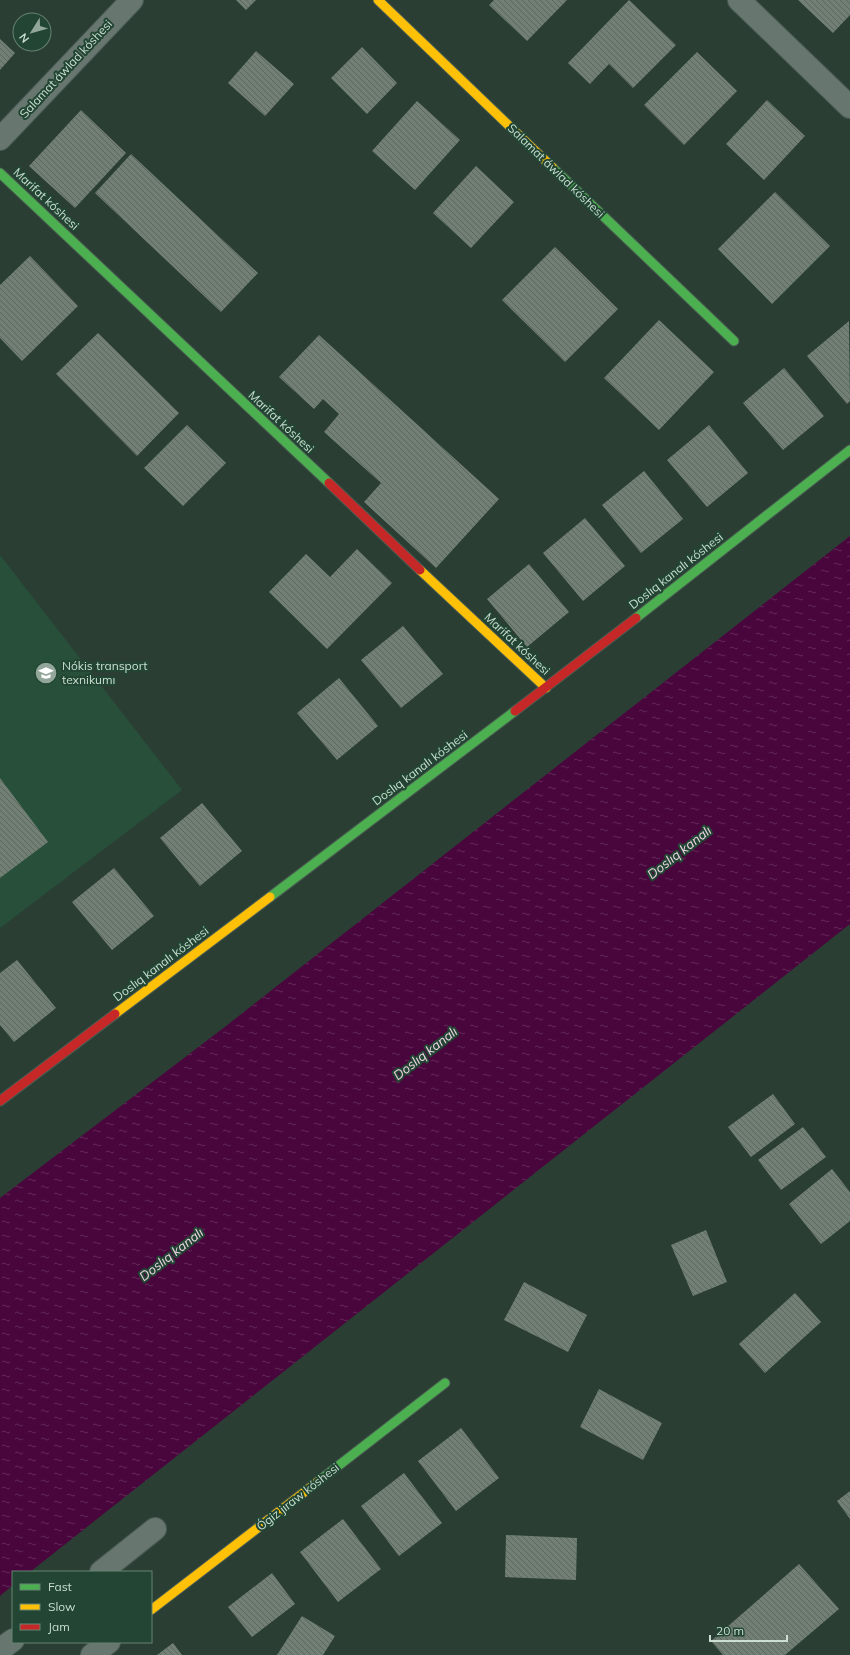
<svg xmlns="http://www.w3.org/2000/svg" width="850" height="1655" viewBox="0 0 850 1655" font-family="Mulish,sans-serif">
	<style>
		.built { fill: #274f3a }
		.water { fill: url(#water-ripples) }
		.building { fill: url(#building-back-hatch) }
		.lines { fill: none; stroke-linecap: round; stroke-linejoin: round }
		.street-casing { stroke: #4a5c52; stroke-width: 24 }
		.fast-casing { stroke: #4a5c52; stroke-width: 11 }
		.slow-casing { stroke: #4a5c52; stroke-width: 11 }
		.jam-casing { stroke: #4a5c52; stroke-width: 11 }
		.street { stroke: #67776f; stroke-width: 22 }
		.fast { stroke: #4caf50; stroke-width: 9 }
		.slow { stroke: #ffc107; stroke-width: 9 }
		.jam { stroke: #c62828; stroke-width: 9 }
		.labels { text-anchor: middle; stroke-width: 4; stroke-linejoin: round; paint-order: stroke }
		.street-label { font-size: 12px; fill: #caded1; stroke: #224633 }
		.poi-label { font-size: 12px; fill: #caded1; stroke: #224633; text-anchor: start }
		.water-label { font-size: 13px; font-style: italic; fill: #efd5e6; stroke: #224633 }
	</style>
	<defs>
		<pattern id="water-ripples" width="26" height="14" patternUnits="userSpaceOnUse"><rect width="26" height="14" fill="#49063c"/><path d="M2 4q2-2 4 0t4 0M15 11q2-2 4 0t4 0" fill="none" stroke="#622a57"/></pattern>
		<pattern id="building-back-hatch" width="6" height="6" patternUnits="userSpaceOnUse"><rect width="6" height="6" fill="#717f74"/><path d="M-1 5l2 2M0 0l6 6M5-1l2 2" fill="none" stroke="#5c675f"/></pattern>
	</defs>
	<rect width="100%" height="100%" fill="#2a3e34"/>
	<path class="built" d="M0 555 182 790 0 928Z"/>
	<path class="water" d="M850 536V924L30 1572H13V1585L0 1596V1198L226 1026Z"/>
	<g class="building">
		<path d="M236 0H256L246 10Z"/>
		<path d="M494 0H567L527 41 489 5Z"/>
		<path d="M629 0 676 45 633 88 609 64 590 84 568 63Z"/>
		<path d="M798 0H850V15L833 33Z"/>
		<path d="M0 39 15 53 0 70Z"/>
		<path d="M362 47 397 83 367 114 331 78Z"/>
		<path d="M256 51 294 84 265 116 228 83Z"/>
		<path d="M697 52 737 91 684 145 644 105Z"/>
		<path d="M767 100 805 136 764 180 726 144Z"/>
		<path d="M417 101 460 140 415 190 372 151Z"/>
		<path d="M81 110 126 153 75 208 29 166Z"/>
		<path d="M131 154 258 273 221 312 95 193Z"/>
		<path d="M476 166 514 202 471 248 433 213Z"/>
		<path d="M775 192 830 246 772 304 718 249Z"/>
		<path d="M555 247 618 309 565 362 502 300Z"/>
		<path d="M30 256 78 306 22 361 0 338V285Z"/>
		<path d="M659 320 714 372 659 430 604 378Z"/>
		<path d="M849 321 850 401 847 404 807 356Z"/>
		<path d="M98 333 179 413 137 456 56 374Z"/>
		<path d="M319 335 499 499 436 568 364 502 381 483 324 432 339 414 323 399 314 409 279 377Z"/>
		<path d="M784 368 824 416 783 450 743 403Z"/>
		<path d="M187 425 226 463 183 506 144 468Z"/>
		<path d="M709 425 748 473 707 507 667 460Z"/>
		<path d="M644 471 683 519 641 553 602 505Z"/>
		<path d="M585 518 625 566 583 601 543 553Z"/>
		<path d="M357 549 392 583 327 649 269 592 306 554 330 577Z"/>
		<path d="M529 564 569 612 527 647 487 599Z"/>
		<path d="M403 626 443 674 401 708 361 660Z"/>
		<path d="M339 678 378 726 337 760 297 713Z"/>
		<path d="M0 778 48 842 0 878Z"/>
		<path d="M202 803 242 851 200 886 160 838Z"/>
		<path d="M114 868 154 916 112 950 72 902Z"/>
		<path d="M17 960 56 1008 14 1042 0 1025V973Z"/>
		<path d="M773 1094 795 1124 751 1157 728 1127Z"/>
		<path d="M803 1127 826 1157 781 1190 758 1160Z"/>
		<path d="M832 1169 850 1192V1221L821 1244 789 1204Z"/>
		<path d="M706 1230 727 1282 693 1296 671 1245Z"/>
		<path d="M524 1282 587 1315 568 1352 504 1320Z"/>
		<path d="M795 1293 821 1322 765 1373 739 1344Z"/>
		<path d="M599 1389 662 1423 643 1460 580 1427Z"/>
		<path d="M461 1428 499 1478 456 1511 418 1461Z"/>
		<path d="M404 1473 442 1523 399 1556 361 1506Z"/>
		<path d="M850 1491V1519L837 1501Z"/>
		<path d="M343 1519 381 1569 338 1602 300 1552Z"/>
		<path d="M506 1535 577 1538 576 1580 505 1577Z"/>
		<path d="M799 1564 839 1609 785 1655H723L711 1641Z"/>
		<path d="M272 1573 295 1604 252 1637 228 1607Z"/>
		<path d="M302 1616 335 1636 323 1655H277Z"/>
		<path d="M173 1643 182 1655H157Z"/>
	</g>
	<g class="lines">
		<g class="street-casing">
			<g id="street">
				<path d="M739 0 850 107"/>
				<path d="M0 139 132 0"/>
				<path d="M101 1572 155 1529"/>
				<path d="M0 1650 13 1640"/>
				<path d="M92 1655 109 1642"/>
			</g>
		</g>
		<g class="fast-casing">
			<g id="fast">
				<path d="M553 168 734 341"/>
				<path d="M0 173 329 483"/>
				<path d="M636 618 850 450"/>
				<path d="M270 897 515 711"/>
				<path d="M320 1480 445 1383"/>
			</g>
		</g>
		<g class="slow-casing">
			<g id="slow">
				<path d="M378 0 553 168"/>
				<path d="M420 570 546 688"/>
				<path d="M115 1014 270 897"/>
				<path d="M151 1610 320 1480"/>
			</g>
		</g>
		<g class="jam-casing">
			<g id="jam">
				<path d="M329 483 420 570"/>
				<path d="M515 711 636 618"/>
				<path d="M0 1101 115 1014"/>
			</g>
		</g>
		<use href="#street" class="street"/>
		<use href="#fast" class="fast"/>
		<use href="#slow" class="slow"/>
		<use href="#jam" class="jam"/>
	</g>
	<defs>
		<g id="university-disc" transform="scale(1.15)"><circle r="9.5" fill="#92a69a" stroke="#224633"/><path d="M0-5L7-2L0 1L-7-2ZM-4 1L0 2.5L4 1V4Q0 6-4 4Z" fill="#fff"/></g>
	</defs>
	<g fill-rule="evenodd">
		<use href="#university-disc" x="46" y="673"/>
	</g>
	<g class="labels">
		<g class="street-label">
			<text transform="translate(66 69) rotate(-47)" y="4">Salamat áwlad kóshesi</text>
			<text transform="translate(556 171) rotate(44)" y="4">Salamat áwlad kóshesi</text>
			<text transform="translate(46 199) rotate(43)" y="4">Marifat kóshesi</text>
			<text transform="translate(281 422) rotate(43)" y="4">Marifat kóshesi</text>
			<text transform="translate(676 571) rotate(-38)" y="4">Doslıq kanalı kóshesi</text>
			<text transform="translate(517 644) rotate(43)" y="4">Marifat kóshesi</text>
			<text transform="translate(420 768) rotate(-37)" y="4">Doslıq kanalı kóshesi</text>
			<text transform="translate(161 964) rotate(-37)" y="4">Doslıq kanalı kóshesi</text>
			<text transform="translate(298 1497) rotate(-38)" y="4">Ógiz jıraw kóshesi</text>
		</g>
		<g class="poi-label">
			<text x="62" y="670">Nókis transport<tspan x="62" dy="14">texnikumı</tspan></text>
		</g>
		<g class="water-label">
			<text transform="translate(679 852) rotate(-38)" y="5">Doslıq kanalı</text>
			<text transform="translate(425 1053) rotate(-38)" y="5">Doslıq kanalı</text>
			<text transform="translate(171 1254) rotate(-38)" y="5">Doslıq kanalı</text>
		</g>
	</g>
	<rect x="12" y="1571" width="140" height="72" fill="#224633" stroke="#658372"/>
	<rect x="20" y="1584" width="20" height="6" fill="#4caf50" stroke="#658372"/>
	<text x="48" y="1591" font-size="12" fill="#caded1">Fast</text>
	<rect x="20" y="1604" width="20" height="6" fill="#ffc107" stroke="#658372"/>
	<text x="48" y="1611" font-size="12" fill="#caded1">Slow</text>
	<rect x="20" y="1624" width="20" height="6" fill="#c62828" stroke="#658372"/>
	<text x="48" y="1631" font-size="12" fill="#caded1">Jam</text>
	<g transform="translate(32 32) rotate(233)"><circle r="19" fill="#224633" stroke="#658372"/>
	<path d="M0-3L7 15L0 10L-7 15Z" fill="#92a69a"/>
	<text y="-6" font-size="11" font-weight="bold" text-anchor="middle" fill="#caded1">N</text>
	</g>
	<path d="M710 1635v6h77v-6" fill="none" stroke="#caded1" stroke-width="2"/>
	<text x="716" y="1635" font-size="12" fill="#caded1" stroke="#224633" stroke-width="3" paint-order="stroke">20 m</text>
</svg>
